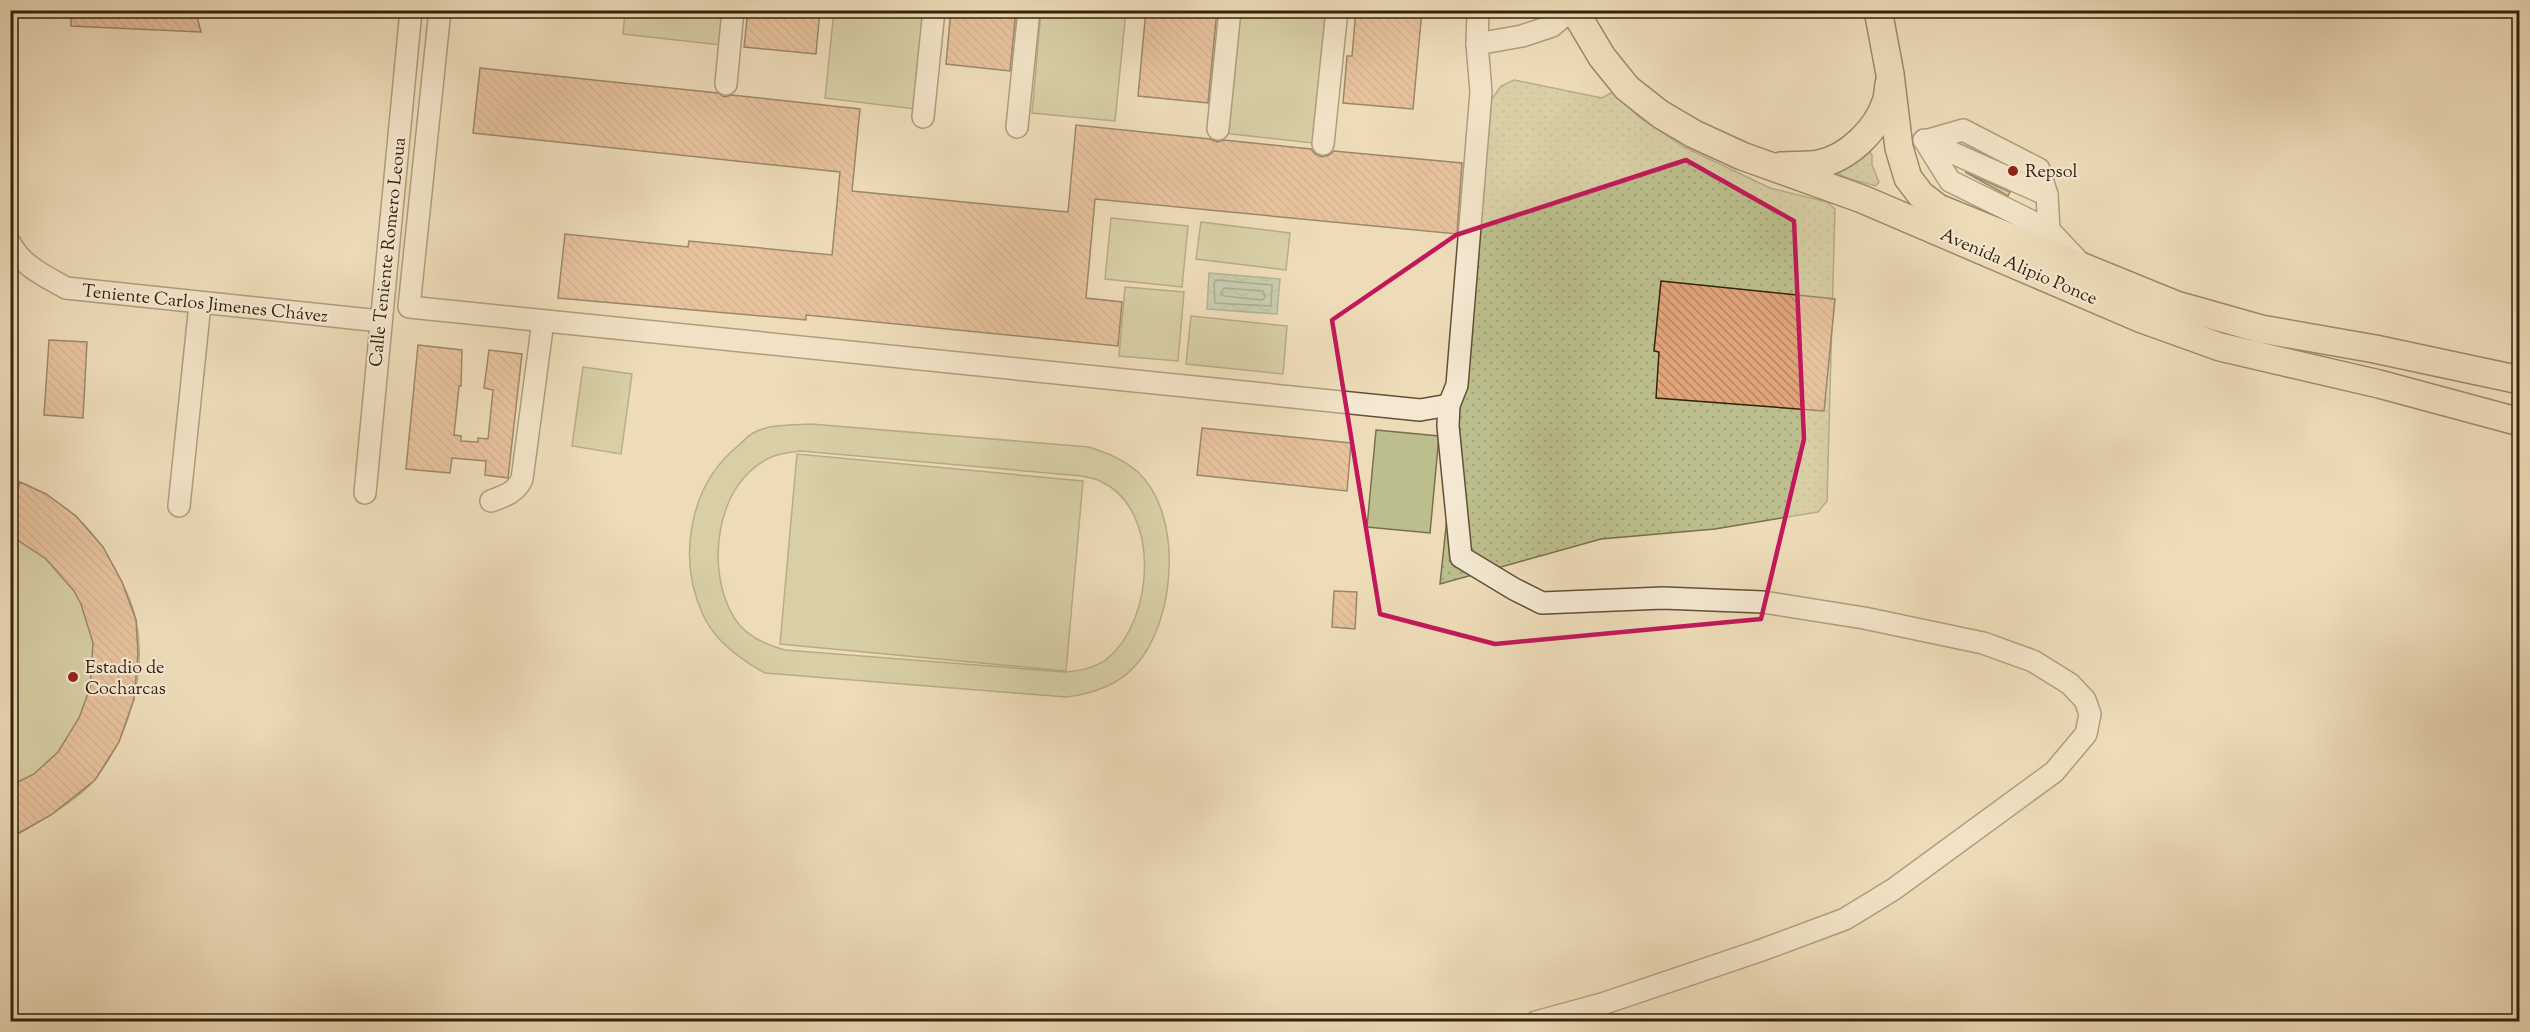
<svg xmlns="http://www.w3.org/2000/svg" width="2530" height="1032" viewBox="0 0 2530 1032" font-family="'Sorts Mill Goudy',serif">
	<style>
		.grass { fill: url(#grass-dots); stroke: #78704c; stroke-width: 1.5 }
		.green { fill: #bcbf8d; stroke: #78704c; stroke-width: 1.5; fill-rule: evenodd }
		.water { fill: url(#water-waves); stroke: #727e69; stroke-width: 1.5 }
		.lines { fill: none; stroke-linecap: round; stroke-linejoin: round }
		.shore { stroke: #686f5a; stroke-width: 1.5 }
		.building { fill: url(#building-back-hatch); stroke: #35220a; stroke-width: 1.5 }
		.minor-casing { stroke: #635036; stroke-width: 24 }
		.major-casing { stroke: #35220a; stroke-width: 30 }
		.minor { stroke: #f4e8d2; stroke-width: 21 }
		.major { stroke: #eedcb9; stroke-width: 27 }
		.marked { fill: none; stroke: #c2185b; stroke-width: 4.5; stroke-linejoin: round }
		.poi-dot { fill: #8f2418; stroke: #f4e8d2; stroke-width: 2 }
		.labels { text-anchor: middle; stroke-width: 4.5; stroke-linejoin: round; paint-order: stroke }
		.poi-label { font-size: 18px; fill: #35220a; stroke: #f4e8d2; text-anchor: start }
		.street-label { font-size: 18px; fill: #35220a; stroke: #f4e8d2 }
	</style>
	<defs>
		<pattern id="grass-dots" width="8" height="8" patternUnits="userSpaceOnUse" patternTransform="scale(1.5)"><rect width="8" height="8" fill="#bcbf8d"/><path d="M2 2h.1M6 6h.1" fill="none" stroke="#a2a478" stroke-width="1.8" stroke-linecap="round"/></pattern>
		<pattern id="water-waves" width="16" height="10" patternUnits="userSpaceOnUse" patternTransform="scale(1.5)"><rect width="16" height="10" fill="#9bbca9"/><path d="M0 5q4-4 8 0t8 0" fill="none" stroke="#86a190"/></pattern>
		<pattern id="building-back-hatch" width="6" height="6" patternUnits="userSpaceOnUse" patternTransform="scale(1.5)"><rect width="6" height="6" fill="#e0a37a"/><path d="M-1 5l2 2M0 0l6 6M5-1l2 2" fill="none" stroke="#b68462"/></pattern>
	</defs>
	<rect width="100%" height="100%" fill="#eedcb9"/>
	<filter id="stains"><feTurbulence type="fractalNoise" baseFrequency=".00333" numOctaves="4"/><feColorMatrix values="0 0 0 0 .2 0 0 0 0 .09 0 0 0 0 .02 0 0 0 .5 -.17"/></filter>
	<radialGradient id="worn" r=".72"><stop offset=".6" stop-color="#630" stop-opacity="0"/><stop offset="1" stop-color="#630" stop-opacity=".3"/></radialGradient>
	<g class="grass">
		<path d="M1514 80 1602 98 1613 92 1639 117 1684 147 1770 188 1827 202 1835 209 1827 501 1818 512 1715 529 1601 539 1440 584 1491 100 1501 86Z"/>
		<path d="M1869 151 1872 155V165L1879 182 1876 186 1844 177 1836 172Z"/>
	</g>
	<g class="green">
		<path d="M625 11H725L721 45 623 34Z"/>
		<path d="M834 11H924L915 109 825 98Z"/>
		<path d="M1041 11H1126L1115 121 1032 113Z"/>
		<path d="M1237 11H1327L1313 143 1223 133Z"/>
		<path d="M1111 218 1188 226 1182 287 1105 279Z"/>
		<path d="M1201 222 1290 233 1286 270 1196 259Z"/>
		<path d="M1125 287 1184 292 1178 361 1119 356Z"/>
		<path d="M1191 316 1287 326 1283 374 1186 364Z"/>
		<path d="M583 367 632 374 621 454 572 446Z"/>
		<path d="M811 424 1089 447C1107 453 1123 459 1138 472 1184 515 1176 622 1135 666 1118 685 1091 694 1066 697L765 673C741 660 715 641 703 615 677 558 689 485 739 445 743 441 748 436 753 433 770 424 792 425 811 424ZM801 451 1082 476C1088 478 1095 478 1100 481 1162 509 1154 620 1108 658 1096 668 1079 671 1065 672L785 650C766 645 746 636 735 619 704 571 715 479 774 456 783 453 792 452 801 451Z"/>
		<path d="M1376 430 1439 436 1430 533 1367 527Z"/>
		<path d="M797 454 1083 481 1066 671 780 644Z"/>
		<path d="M20 482C40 491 58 501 74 515 90 529 103 547 113 565 122 582 132 601 136 620 147 674 129 735 96 778 79 800 34 825 11 838L10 511Z"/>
	</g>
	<path class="water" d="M1209 273 1280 279 1277 314 1207 309Z"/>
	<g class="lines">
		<g class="shore">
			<path d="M1217 280 1272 285 1271 306 1215 303 1214 283Z"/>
			<path d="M1224 288 1263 291 1265 297 1262 300 1224 296 1221 293Z"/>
		</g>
	</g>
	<g class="building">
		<path d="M71 10H195L201 32 71 26Z"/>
		<path d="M748 10H820L816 54 744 47Z"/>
		<path d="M951 10H1016L1010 71 946 64Z"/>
		<path d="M1146 10H1217L1208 103 1138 96Z"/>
		<path d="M1356 10H1422L1413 109 1343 103 1347 56H1352Z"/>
		<path d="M480 68 718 93 724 97 732 95 860 109 852 191 1068 212 1076 125 1210 139 1217 142 1224 140 1311 149 1315 154 1322 157 1329 155 1334 151 1462 163 1457 234 1095 199 1086 298 1122 302 1118 346 806 315V320L558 298 565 234 688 247 689 241 832 255 840 172 473 133Z"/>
		<path d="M1965 172 2010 192 2008 196Z"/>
		<path d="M1661 281 1835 299 1824 411 1656 398 1659 352 1654 351Z"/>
		<path d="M49 340 87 342 83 418 44 415Z"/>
		<path d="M418 345 462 350 461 386H459L454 435 461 436V441L478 442V438L488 439 493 390 484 388 489 350 522 354 508 478 485 475 486 461 452 458 450 473 406 469Z"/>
		<path d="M1202 428 1351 443 1347 491 1197 475Z"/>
		<path d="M20 482 46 494 76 516 103 547 122 582 136 620 138 654 134 699 119 742 95 780 51 815 10 838V786L34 774 58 752 79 718 90 688 93 643 81 604 74 591 46 559 10 535V511Z"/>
		<path d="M1334 591 1357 592 1355 629 1332 627Z"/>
	</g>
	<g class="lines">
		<g class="minor-casing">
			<g id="minor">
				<path d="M440 10 409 307 1420 410 1449 405"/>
				<path d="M1477 44 1478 10"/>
				<path d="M726 84 733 10"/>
				<path d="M923 117 934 10"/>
				<path d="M1017 127 1029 10"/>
				<path d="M1218 129 1230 10"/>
				<path d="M1924 140 2047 195 2049 230 2083 266"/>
				<path d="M1323 144 1337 10"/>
				<path d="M2047 195 2039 169 1963 130 1925 141 1950 181 2049 230"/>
				<path d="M10 243C22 266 45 276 66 288L380 321"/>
				<path d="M365 493 411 10"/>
				<path d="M491 501C505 496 516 492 522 479L543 321"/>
				<path d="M179 506 200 304"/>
				<path d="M1536 1022 1602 1004 1759 951 1845 919 1894 889 2054 772 2086 734 2090 714 2085 700 2070 684 2033 661 1983 643 1864 618 1763 602 1663 598 1542 603 1514 589 1461 557 1448 426 1449 405 1457 385 1481 92 1477 44 1522 36 1552 26 1571 10"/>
			</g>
		</g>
		<g class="major-casing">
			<g id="major">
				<path d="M1574 10 1602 57 1627 88 1660 114 1694 134 1742 156 1862 199 2142 319 2220 347 2379 384 2520 422"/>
				<path d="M1878 10 1890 74 1899 148 1908 178 1921 195 1938 208 2176 305 2261 329 2375 349 2520 380"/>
				<path d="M1781 166C1794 165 1807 166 1819 164 1848 158 1877 130 1886 102 1888 97 1888 90 1889 84"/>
			</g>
		</g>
		<use href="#minor" class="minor"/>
		<use href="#major" class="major"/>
	</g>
	<path d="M0 0H2530V1032H0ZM1686 160 1794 221 1804 439 1761 619 1495 644 1380 614 1332 320 1456 235Z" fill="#eedcb9" fill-opacity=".55" fill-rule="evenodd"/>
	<path class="marked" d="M1686 160 1794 221 1804 439 1761 619 1495 644 1380 614 1332 320 1456 235Z"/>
	<g class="poi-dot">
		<circle cx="2013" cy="171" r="6"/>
		<circle cx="73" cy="677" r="6"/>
	</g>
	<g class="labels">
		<g class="poi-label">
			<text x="2025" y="177">Repsol</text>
			<text x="85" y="673">Estadio de<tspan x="85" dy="21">Cocharcas</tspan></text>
		</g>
		<g class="street-label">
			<text transform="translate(387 252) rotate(-84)" y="6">Calle Teniente Romero Leoua</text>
			<text transform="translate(2019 266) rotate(23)" y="6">Avenida Alipio Ponce</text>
			<text transform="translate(205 303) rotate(6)" y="6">Teniente Carlos Jimenes Chávez</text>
		</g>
	</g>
	<rect width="2530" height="1032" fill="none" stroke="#eedcb9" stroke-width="36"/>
	<rect x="12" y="12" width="2506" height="1008" fill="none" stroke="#35220a" stroke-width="3"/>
	<rect x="18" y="18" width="2494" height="996" fill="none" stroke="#35220a" stroke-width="1.5"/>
	<rect width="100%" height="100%" filter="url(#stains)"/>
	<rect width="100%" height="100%" fill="url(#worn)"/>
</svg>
